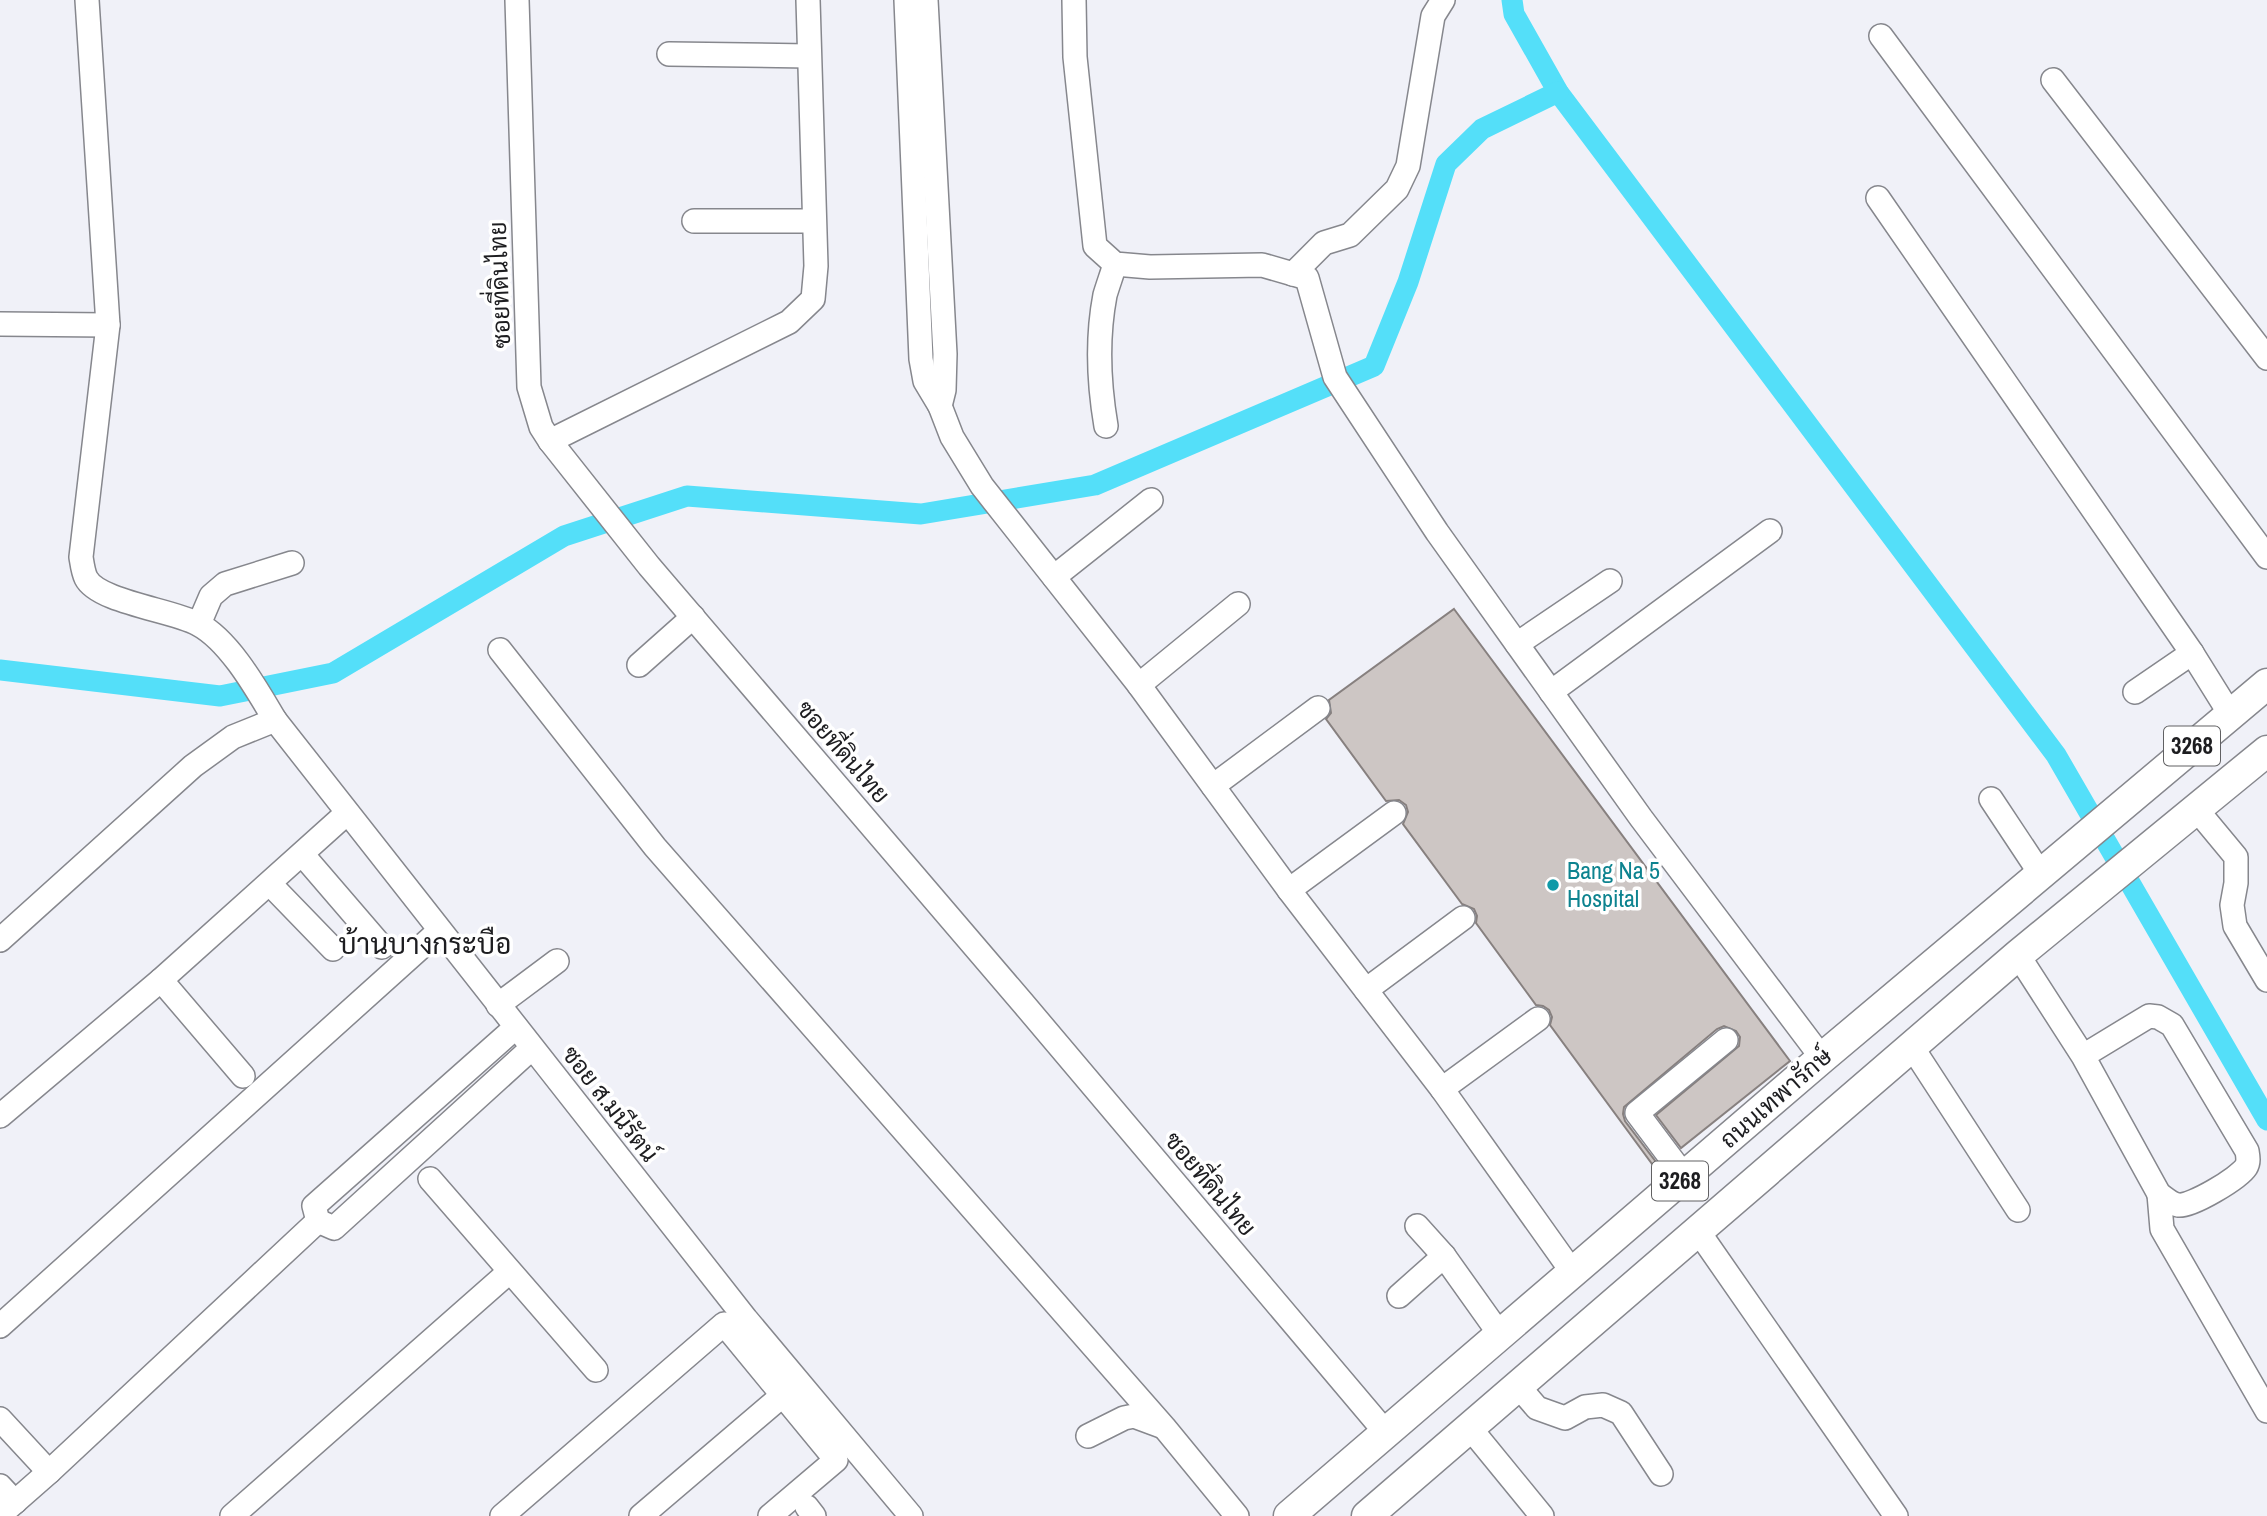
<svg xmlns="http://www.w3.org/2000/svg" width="2267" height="1516" viewBox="0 0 2267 1516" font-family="'Archivo Narrow',Sarabun,sans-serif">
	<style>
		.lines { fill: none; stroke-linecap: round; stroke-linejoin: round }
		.canal { stroke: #54dff9; stroke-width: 21 }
		.building { fill: #cdc6c4; stroke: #87807f; stroke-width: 2 }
		.minor-casing { stroke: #86878d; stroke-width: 26 }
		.major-casing { stroke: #86878d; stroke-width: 33 }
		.minor { stroke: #fff; stroke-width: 23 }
		.major { stroke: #fff; stroke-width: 30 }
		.culture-dot { fill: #0f9aa8; stroke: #fff; stroke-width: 2.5 }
		.labels { text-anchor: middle; stroke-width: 7; stroke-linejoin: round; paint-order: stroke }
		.shield { fill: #fff; stroke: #616163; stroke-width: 2 }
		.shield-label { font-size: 23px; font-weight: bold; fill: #1d1d20 }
		.street-label { font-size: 24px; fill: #1d1d20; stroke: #fff }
		.culture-label { font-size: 24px; fill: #0d838f; stroke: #fff; text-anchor: start }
		.quarter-label { font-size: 28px; fill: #1d1d20; stroke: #fff }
	</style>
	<rect width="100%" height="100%" fill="#f0f1f8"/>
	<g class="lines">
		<g class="canal">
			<path d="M1512 0 1514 14 1558 92 2056 755 2267 1120"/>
			<path d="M0 670 220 696 333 673 564 536 687 496 921 514 1095 485 1374 366 1408 282 1446 164 1482 129 1558 92"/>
		</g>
	</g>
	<path class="building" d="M1454 609 1790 1061 1681 1148 1656 1115 1739 1046 1740 1037 1736 1031 1724 1026 1717 1029 1624 1107 1623 1114 1625 1121 1659 1166 1655 1168 1550 1025 1552 1017 1549 1010 1543 1006 1536 1005 1476 923 1477 916 1474 909 1462 904 1403 824 1408 812 1406 805 1399 800 1386 801 1326 719 1331 713 1329 700Z"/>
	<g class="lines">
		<g class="minor-casing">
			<g id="minor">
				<path d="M87 0 108 325 81 557C82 563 83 572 86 578 98 602 172 610 198 624 230 641 257 690 275 720L746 1319 911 1516"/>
				<path d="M517 0 529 387 541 427 550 441 649 566 1022 1002 1387 1434"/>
				<path d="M906 0 921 359 925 381 940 406 952 437 982 486 1139 685 1289 890 1442 1089 1573 1273"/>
				<path d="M926 0 945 354 944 390 940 406"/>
				<path d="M1074 0 1075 57 1095 246 1115 264 1150 267 1262 265 1307 278 1335 377 1437 532 1641 818 1822 1058"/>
				<path d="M1881 36 2267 557"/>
				<path d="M669 54 809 56"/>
				<path d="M2053 80 2267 358"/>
				<path d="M1878 198 2192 653 2230 714"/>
				<path d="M694 221H814"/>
				<path d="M1293 274 1324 243 1350 235 1397 189 1408 166 1433 16 1443 0"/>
				<path d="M0 324 108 325"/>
				<path d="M1106 426C1099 385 1097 337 1105 295 1108 285 1112 274 1115 264"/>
				<path d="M550 441 789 322 813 299 816 266 808 0"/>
				<path d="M1054 577 1151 500"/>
				<path d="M199 624 211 596 225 584 292 563"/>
				<path d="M1517 644 1610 581"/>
				<path d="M500 650 655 847 1164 1427 1237 1516"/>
				<path d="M639 665 693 617"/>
				<path d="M1139 685 1238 604"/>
				<path d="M1551 692 1770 531"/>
				<path d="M2135 692 2192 653"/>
				<path d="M1213 786 1318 708"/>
				<path d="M1991 799 2040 873"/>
				<path d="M2197 810 2236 857V883L2232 905 2235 926 2267 980"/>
				<path d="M302 854 382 947"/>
				<path d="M270 884 333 949"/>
				<path d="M1289 890 1394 813"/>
				<path d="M0 940 193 766 233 737 275 720"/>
				<path d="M2018 955 2083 1056 2159 1194C2165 1198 2171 1204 2178 1205 2191 1207 2239 1178 2246 1167 2249 1162 2248 1157 2247 1151L2172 1025 2158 1017 2149 1016 2083 1056"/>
				<path d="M1366 990 1463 918"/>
				<path d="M498 1005 557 961"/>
				<path d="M516 1027 314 1206 318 1221 334 1228 532 1048"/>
				<path d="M1912 1047 2018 1210"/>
				<path d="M243 1076 161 980 347 813"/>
				<path d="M1442 1089 1538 1019"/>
				<path d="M0 1116 161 980"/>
				<path d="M1685 1177 1637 1113 1726 1040"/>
				<path d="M430 1179 596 1370"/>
				<path d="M2159 1194 2162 1229 2267 1411"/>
				<path d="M1417 1226 1444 1256 1501 1336"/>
				<path d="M1698 1231 1896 1516"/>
				<path d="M1399 1296 1444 1256"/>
				<path d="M0 1326 439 931"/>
				<path d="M1519 1387 1537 1408 1565 1418 1585 1407 1603 1405 1621 1413 1661 1474"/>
				<path d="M0 1419 49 1472"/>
				<path d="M1470 1428 1542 1516"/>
				<path d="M1088 1436 1124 1418 1134 1416 1161 1426"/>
				<path d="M0 1486 15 1502"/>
				<path d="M807 1507 814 1516"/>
				<path d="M0 1515 49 1472 318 1221"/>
				<path d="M232 1516 509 1272"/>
				<path d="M502 1516 724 1324 836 1460 770 1516"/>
				<path d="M641 1516 783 1395"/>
			</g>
		</g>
		<g class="major-casing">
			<g id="major">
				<path d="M1289 1516 1822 1058 2267 684"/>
				<path d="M1367 1516 2018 955 2267 751"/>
			</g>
		</g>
		<use href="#minor" class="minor"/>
		<use href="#major" class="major"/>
	</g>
	<circle class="culture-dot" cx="1553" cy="885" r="7"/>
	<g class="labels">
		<g class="shield">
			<rect x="2164" y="726.5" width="56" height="39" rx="5"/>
			<rect x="1652" y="1161.5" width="56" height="39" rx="5"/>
		</g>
		<g class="shield-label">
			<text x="2192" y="754">3268</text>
			<text x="1680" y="1189">3268</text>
		</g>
		<g class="street-label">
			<text transform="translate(500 285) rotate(-92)" y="8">ซอยที่ดินไทย</text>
			<text transform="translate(843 752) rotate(49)" y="8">ซอยที่ดินไทย</text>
			<text transform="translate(1776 1098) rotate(-41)" y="8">ถนนเทพารักษ์</text>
			<text transform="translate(610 1104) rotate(52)" y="8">ซอย ส.มนีรัตน์</text>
			<text transform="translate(1210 1184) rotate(50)" y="8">ซอยที่ดินไทย</text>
		</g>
		<g class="culture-label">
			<text x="1567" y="879">Bang Na 5<tspan x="1567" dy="28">Hospital</tspan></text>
		</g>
		<g class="quarter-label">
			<text x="425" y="954">บ้านบางกระบือ</text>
		</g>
	</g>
</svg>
